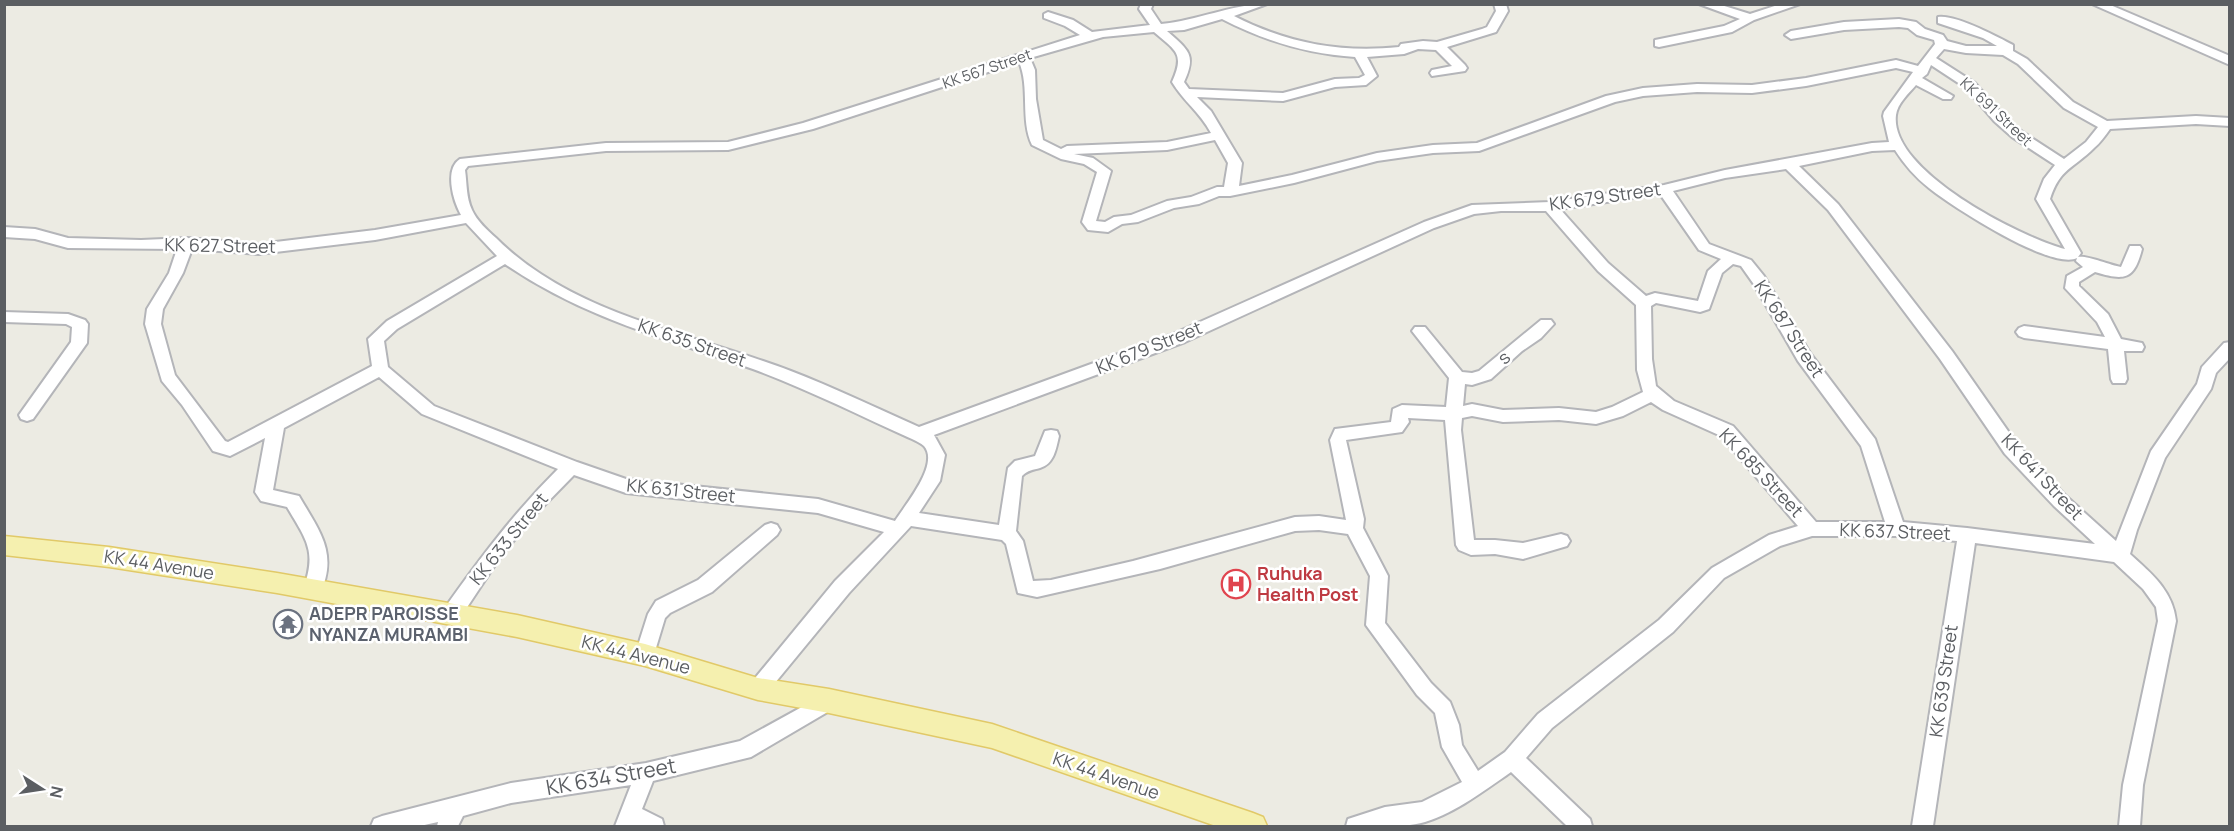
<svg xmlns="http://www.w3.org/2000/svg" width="2234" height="831" viewBox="0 0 2234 831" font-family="Manrope,sans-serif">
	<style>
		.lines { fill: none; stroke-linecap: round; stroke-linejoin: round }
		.minor-casing { stroke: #b4b5b9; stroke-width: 4 }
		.major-casing { stroke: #e1c968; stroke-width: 3 }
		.minor { fill: #fff; fill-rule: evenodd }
		.major { fill: #f5f0af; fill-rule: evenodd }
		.labels { text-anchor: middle; stroke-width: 5; stroke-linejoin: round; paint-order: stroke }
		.far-street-label { font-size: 15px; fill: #5b5e62; stroke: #fff }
		.street-label { font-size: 18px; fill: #5b5e62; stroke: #fff }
		.health-label { font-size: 18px; font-weight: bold; fill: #be3a42; stroke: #fff; text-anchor: start }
		.worship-label { font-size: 18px; font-weight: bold; fill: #5b616d; stroke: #fff; text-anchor: start }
		.near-street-label { font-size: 21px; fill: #5b5e62; stroke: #fff }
	</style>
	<rect width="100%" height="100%" fill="#ecebe3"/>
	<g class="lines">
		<g class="minor-casing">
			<g id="minor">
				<path d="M1141 4H1153L1151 9 1161 24C1197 21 1231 4 1267 4L1234 16C1287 43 1339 53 1399 47L1401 44 1423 41 1437 42 1482 29 1487 27 1496 11 1494 4H1506L1508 11 1496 32 1447 47 1465 65 1467 68 1465 71 1432 76 1430 73 1432 70 1452 66 1436 50 1418 49 1404 54 1367 57 1377 76 1366 85 1335 87 1283 101 1197 97 1211 111 1242 163 1239 186 1292 175 1377 153 1433 145 1477 143 1606 96 1643 88 1697 84 1752 85 1806 78 1896 60 1918 66 1935 44 1934 40 1917 35 1908 28 1899 27 1844 30 1791 39 1785 35 1791 31 1844 22 1899 19 1916 22 1925 29 1943 35 1947 41 1966 46H1997L1983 38 1938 23V17C1955 14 1998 37 2013 45V51L2027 59 2073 102 2107 121 2196 116 2230 118V126L2196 124 2110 129C2105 136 2100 143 2094 148 2073 169 2060 168 2050 199L2081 253 2078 257C2086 255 2110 265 2121 267L2130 246H2140L2142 249C2134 280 2125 281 2095 272L2079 282V286L2108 314 2121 339 2142 343 2144 347 2142 351H2124L2127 379 2125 383H2113L2111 379 2108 349 2024 338 2019 336 2016 332 2019 328 2024 326 2105 337 2097 322 2065 288 2067 276 2083 267 2076 261 2077 258C2052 271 1951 206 1929 188 1915 177 1904 164 1895 150L1872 151 1799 166 1838 204 1952 351 2017 444 2066 496 2116 541 2151 451 2197 384 2202 367 2224 343 2230 342V358L2216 373 2211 389 2165 458 2137 530 2130 554C2152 574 2173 591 2176 621L2143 785 2140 826H2119L2123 785 2158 621 2156 607 2143 589 2114 562 1975 543 1933 826H1912L1957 541 1896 536H1812L1780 546 1724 578 1673 632 1552 728 1526 758 1590 819 1592 826H1567L1511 772C1485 790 1457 812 1425 822 1401 829 1371 826 1346 826L1348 819 1385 807 1422 802 1462 782 1442 747 1435 713 1417 695 1366 625 1370 576 1348 534 1319 530 1295 531 1160 569 1037 597 1018 593 1006 544 1002 540 911 526 849 593 765 695 758 698 751 695 748 689 751 683 835 581 884 532 818 513 626 493 574 475 532 518 499 559 458 621 451 623 444 621 442 615 444 609C480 558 514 513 558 469L422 414 379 377 284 428 273 490 299 496C320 532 339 554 319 596L312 598 305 596 303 590C317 551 307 541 287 507L261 501 255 492 265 438 230 456 213 451 182 405 162 381 145 324 147 309 169 273 177 249 68 248 35 239 4 237V227L35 229 68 238 141 240 187 238 259 244 375 230 461 215C453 201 444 169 460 159L606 143 728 142 803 123 1080 35 1065 26 1044 18V14L1048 12 1073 20 1092 32 1150 25 1139 9ZM1222 19C1265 41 1307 54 1355 57L1365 75 1359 78 1335 79 1283 93 1189 89 1184 82C1197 54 1188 50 1167 31L1184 30ZM1154 32C1176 51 1185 53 1172 82 1184 102 1199 111 1211 133L1167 142 1067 146 1061 149 1043 140 1036 99 1035 70 1030 58 1103 37ZM1944 49 1966 53 2003 55 2018 64 2064 108 2098 127 2086 142 2064 159 2021 131 2003 115 1975 83 1936 58ZM1019 62C1030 87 1020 120 1032 145L1061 159 1084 164 1097 172 1082 222 1088 230 1108 232 1122 224 1138 222 1174 208 1199 204 1219 196H1230L1294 183 1377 161 1433 153 1479 151 1615 102 1643 96 1697 92 1752 93 1806 86 1896 68 1913 72 1884 112 1883 116 1889 142 1872 143 1725 170 1664 185 1550 202 1472 205 1424 222 1173 334 919 427C867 404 817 379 763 361 671 329 567 309 496 238 487 230 477 221 472 210 466 198 467 183 465 170L468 166 606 151 728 150 813 129ZM1931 65 1966 88 1994 121 2012 137 2055 165 2044 179 2036 199 2065 249C2020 237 1889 171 1896 115 1897 104 1909 93 1916 85L1943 99H1951L1953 96 1922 78 1927 74ZM1215 140 1228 163 1224 187H1217L1191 197 1167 201 1131 215 1114 217 1105 222 1096 221 1111 171 1093 158 1074 154 1167 150ZM1786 169 1828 210 1940 359 2005 454 2054 506 2095 544 1967 528 1903 522 1875 439 1810 353 1764 276 1751 260 1709 244 1673 191 1725 178ZM1660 194 1699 250 1721 259 1708 271 1698 301 1655 293 1646 296 1608 263 1560 209ZM1501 211H1546L1598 271 1636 305 1637 370 1643 392 1612 407 1596 412 1559 408 1503 410 1472 404 1463 406 1465 384 1472 385 1491 379 1522 351 1541 338 1554 324 1551 320H1541L1479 371 1472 373 1462 372 1425 327H1415L1412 331 1449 378 1446 407 1402 405 1393 409 1391 422 1335 429 1330 440 1346 520 1319 516 1295 517 1133 561 1051 580 1033 581 1023 541 1016 531 1022 476C1028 470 1033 470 1040 468 1054 464 1056 449 1059 436L1057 431 1051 430 1045 431 1035 456 1015 461 1008 468 999 525 919 513 940 481 945 455 934 435 1185 342 1434 228 1474 214ZM466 223 497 256 387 321 368 339 372 366 228 442 225 441 175 375 161 324 163 309 183 273 192 249 259 254 375 240ZM505 264C584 318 664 338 753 369 807 389 859 415 912 439 916 441 921 443 924 446 940 464 905 505 895 521L818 499 626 479 577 462 434 406 388 367 384 341 397 329ZM1733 264 1741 266 1753 283 1798 361 1861 446 1885 522H1816L1733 426 1674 401 1656 386 1652 359 1651 306 1656 303 1700 312 1709 309 1722 273ZM1651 402 1663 410 1721 436 1798 526 1769 535 1712 568 1659 620 1538 714 1505 752 1478 771 1462 745 1459 725 1450 702 1431 683 1385 623 1388 576 1363 528 1364 519 1346 440 1402 432 1409 422 1408 418 1445 420 1456 545 1459 550 1471 555 1495 554 1523 559 1567 546 1570 541 1567 536 1561 534 1523 543 1495 540H1474L1461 430 1462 418 1472 416 1503 422 1559 420 1596 424 1623 416Z"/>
				<path d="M1699 4H1718L1750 14 1781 4H1800L1754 20 1732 32 1659 47 1655 46V40L1724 26 1740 19Z"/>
				<path d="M2092 4H2108L2230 56V65Z"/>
				<path d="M4 312 68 314 85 320 88 324 87 343 33 419 27 421 21 419 19 415 71 342 72 327 66 324 4 322Z"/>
				<path d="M771 523 777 525 780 530 777 535 712 592 670 613 665 618 652 661 645 664 638 661 635 655 648 614 656 601 698 580 765 525Z"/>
				<path d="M829 692 836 695 839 701 836 707 751 757 653 781 642 809 662 819 664 826H615L631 785 511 803 463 816 458 826H437L438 822 420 826H371L374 819 382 816 511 783 646 763 740 741Z"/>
			</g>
		</g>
		<g class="major-casing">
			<path id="major" d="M4 536 109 547 277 573 517 615 645 644 758 678 829 689 992 724 1253 813 1263 817 1267 826H1216L992 748 829 713 758 700 645 666 517 637 277 593 109 567 4 555Z"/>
		</g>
		<use href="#minor" class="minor"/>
		<use href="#major" class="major"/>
	</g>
	<defs>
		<g id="hospital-ring" transform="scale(1.5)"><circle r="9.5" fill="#fff" stroke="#e0444e" stroke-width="1.5"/><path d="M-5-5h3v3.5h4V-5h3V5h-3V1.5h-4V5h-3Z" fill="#e0444e"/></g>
		<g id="temple-ring" transform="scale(1.5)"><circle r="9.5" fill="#fff" stroke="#6b7280" stroke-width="1.5"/><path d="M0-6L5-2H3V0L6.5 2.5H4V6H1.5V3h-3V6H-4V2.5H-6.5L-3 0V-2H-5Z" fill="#6b7280"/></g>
	</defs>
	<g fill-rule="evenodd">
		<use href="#hospital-ring" x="1236" y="584"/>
		<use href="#temple-ring" x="288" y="624"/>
	</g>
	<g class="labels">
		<g class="far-street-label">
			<text transform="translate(987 69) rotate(-19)" y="5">KK 567 Street</text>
			<text transform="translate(1996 112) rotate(43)" y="5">KK 691 Street</text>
		</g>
		<g class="street-label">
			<text transform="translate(1605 197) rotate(-8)" y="6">KK 679 Street</text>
			<text transform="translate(220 246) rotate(1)" y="6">KK 627 Street</text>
			<text transform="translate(1789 329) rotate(57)" y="6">KK 687 Street</text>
			<text transform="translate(692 343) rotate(19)" y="6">KK 635 Street</text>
			<text transform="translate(1149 348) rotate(-22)" y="6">KK 679 Street</text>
			<text transform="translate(1504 358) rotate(-43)" y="6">s</text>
			<text transform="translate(1761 473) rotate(47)" y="6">KK 685 Street</text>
			<text transform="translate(2042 477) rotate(47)" y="6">KK 641 Street</text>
			<text transform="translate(681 491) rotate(6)" y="6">KK 631 Street</text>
			<text transform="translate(1895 532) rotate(2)" y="6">KK 637 Street</text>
			<text transform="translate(509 539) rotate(-51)" y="6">KK 633 Street</text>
			<text transform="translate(159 565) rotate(9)" y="6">KK 44 Avenue</text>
			<text transform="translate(636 655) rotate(14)" y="6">KK 44 Avenue</text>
			<text transform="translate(1944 681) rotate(-82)" y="6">KK 639 Street</text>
			<text transform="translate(1106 776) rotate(19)" y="6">KK 44 Avenue</text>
		</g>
		<g class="health-label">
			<text x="1257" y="580">Ruhuka<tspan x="1257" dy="21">Health Post</tspan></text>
		</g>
		<g class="worship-label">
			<text x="309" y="620">ADEPR PAROISSE<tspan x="309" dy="21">NYANZA MURAMBI</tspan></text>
		</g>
		<g class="near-street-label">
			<text transform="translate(611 777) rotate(-10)" y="7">KK 634 Street</text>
		</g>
	</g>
	<rect width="2234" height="831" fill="none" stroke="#5b5e62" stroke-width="12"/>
	<g transform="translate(42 789) rotate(102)" stroke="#ffffff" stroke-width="4.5" paint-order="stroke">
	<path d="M0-4.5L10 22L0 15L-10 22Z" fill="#5b5e62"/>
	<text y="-9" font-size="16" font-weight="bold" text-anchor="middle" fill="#5b5e62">N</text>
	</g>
</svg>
